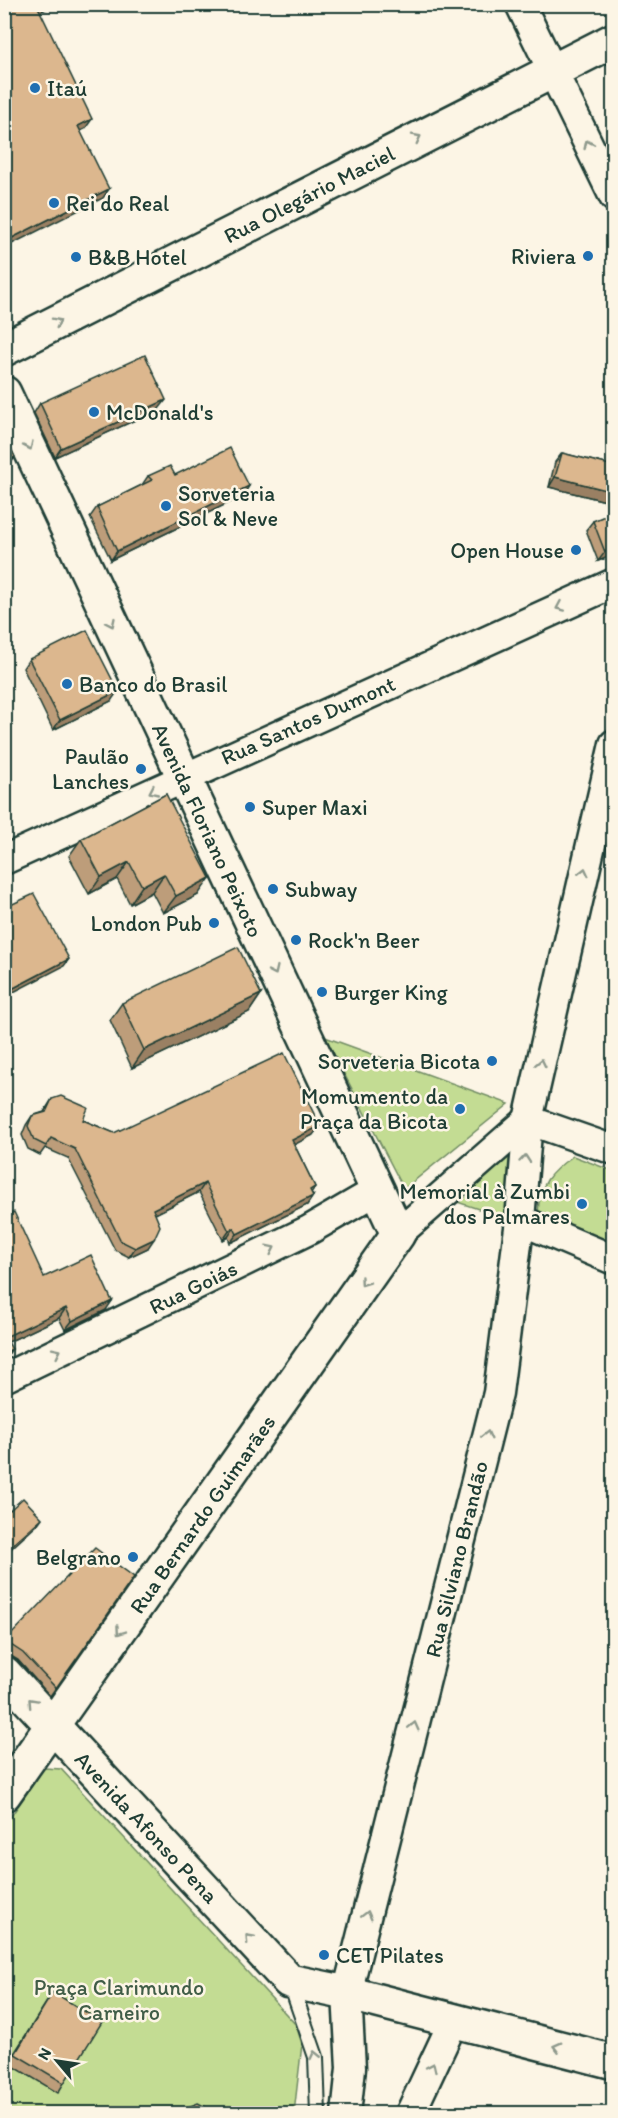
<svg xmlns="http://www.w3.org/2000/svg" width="618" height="2118" viewBox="0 0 618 2118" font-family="Itim,sans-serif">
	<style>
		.green { fill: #c3dc93; stroke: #718c64; stroke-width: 1.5 }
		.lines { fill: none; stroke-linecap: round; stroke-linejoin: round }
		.service-casing { stroke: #1f3d34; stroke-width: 18 }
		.minor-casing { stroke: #1f3d34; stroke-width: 33 }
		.tertiary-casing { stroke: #1f3d34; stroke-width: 38 }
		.secondary-casing { stroke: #1f3d34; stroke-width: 38 }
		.service { stroke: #fcf5e5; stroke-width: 14 }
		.minor { stroke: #fcf5e5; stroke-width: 28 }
		.tertiary { stroke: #fcf5e5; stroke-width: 33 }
		.secondary { stroke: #fcf5e5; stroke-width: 33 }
		.wall { fill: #bd9d7a; stroke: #1f3d34; stroke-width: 1.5 }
		.shaded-wall { fill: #9a8063; stroke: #1f3d34; stroke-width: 1.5 }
		.building { fill: #dcb78e; stroke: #1f3d34; stroke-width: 1.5 }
		.oneway { stroke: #8e998c }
		.poi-dot { fill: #1f6fb2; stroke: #fcf5e5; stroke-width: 2 }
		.labels { text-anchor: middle; stroke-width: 5; stroke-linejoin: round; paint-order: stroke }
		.poi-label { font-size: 22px; fill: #1f3d34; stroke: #fcf5e5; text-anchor: start }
		.street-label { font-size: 22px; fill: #1f3d34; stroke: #fcf5e5 }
		.park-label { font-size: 22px; fill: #405d47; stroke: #fcf5e5 }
	</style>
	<rect width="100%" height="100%" fill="#fcf5e5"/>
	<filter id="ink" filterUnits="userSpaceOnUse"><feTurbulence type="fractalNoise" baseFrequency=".0167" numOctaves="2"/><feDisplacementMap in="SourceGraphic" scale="12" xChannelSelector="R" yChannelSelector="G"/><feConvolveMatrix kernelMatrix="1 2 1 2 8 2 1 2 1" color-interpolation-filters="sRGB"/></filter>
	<g filter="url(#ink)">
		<g class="green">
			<path d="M325 1037 509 1104 404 1189Z"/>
			<path d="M518 1140 512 1220 451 1200Z"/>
			<path d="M573 1156 613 1171V1250L538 1214C539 1184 550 1172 573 1156Z"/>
			<path d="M44 1768 61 1769 296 2025 302 2044 294 2113 5 2114V1825Z"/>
		</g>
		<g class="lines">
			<g class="service-casing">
				<path id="service" d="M290 1982 316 2057 318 2114"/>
			</g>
			<g class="minor-casing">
				<g id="minor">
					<path d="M520 4 614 197"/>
					<path d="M4 860 614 583"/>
					<path d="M528 1120 614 1150"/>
					<path d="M520 1220 614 1260"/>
					<path d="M398 1234 528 1120"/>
					<path d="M4 1378 309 1230 378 1190"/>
					<path d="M346 2114 351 2068 347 1993 498 1393 520 1220 528 1120 614 744"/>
					<path d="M410 2114 454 2020"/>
				</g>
			</g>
			<g class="tertiary-casing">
				<g id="tertiary">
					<path d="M4 393 398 1234 4 1794"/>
					<path d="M4 1673 289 1981 347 1993 614 2062"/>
				</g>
			</g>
			<g class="secondary-casing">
				<path id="secondary" d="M4 349 614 40"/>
			</g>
			<use href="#service" class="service"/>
			<use href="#minor" class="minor"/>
			<use href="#tertiary" class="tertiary"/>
			<use href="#secondary" class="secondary"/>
		</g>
		<g class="wall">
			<path d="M40 403 159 409 55 457 34 413Z"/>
			<path d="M562 453 614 466V503L549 487 555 462Z"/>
			<path d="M175 475 243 496 111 560 90 517 97 507 142 485 148 476Z"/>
			<path d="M593 521 614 555 598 561 586 530Z"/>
			<path d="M29 659 111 701 53 730 23 668Z"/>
			<path d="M166 794 198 895 163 913 152 892 130 904 117 879 89 894 69 856 81 839Z"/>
			<path d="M261 994 249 1012 132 1068 110 1020 122 1003Z"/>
			<path d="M52 1099 83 1120 114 1133 313 1135 294 1144 315 1187 311 1193 313 1196 307 1205 230 1243 228 1237 223 1240 199 1192 155 1214 148 1248 129 1257 115 1250 68 1158 45 1148 40 1155 28 1149 22 1135 26 1125 32 1116 44 1112Z"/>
			<path d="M4 1217 44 1277 106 1310 65 1330 59 1318 8 1342 4 1359Z"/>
			<path d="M134 1577 50 1696 18 1660 4 1652V1641Z"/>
			<path d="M53 1992 64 2083 58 2093 8 2063Z"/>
			<path d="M614 2010V2044L607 2041Z"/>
		</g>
		<g class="shaded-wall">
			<path d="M43 4H55L31 17 38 7Z"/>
			<path d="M92 119 85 129 71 135 78 126Z"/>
			<path d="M109 189 103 198 4 248V242Z"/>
			<path d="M166 400 159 409 55 457 61 448Z"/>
			<path d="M15 457 9 466 4 468V463Z"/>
			<path d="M555 477 614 492V503L549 487Z"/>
			<path d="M249 486 243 496 111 560 117 551Z"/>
			<path d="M614 548V555L598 561 605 552Z"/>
			<path d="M118 691 111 701 53 730 60 720Z"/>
			<path d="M129 862 117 879 89 894 101 877Z"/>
			<path d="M164 874 152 892 130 904 142 886Z"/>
			<path d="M210 878 198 895 163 913 176 896Z"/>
			<path d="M69 959 64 966 4 997V993Z"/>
			<path d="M261 994 249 1012 132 1068 144 1050Z"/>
			<path d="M320 1126 313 1135 286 1149 292 1140Z"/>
			<path d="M205 1183 199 1192 147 1218 153 1209Z"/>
			<path d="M313 1196 307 1205 230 1243 237 1234Z"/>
			<path d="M234 1228 228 1237 223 1240 229 1231Z"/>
			<path d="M154 1239 148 1248 129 1257 135 1248Z"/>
			<path d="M112 1301 106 1310 65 1330 72 1321Z"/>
			<path d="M66 1308 59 1318 4 1344 5 1337Z"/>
			<path d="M12 1349 5 1359H4V1353Z"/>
			<path d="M42 1518 37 1525 4 1555V1552Z"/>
			<path d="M610 2037 614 2039V2044L607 2041Z"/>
		</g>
		<g class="building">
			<path d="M4 4H43L38 7 92 119 78 126 109 189 4 242Z"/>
			<path d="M145 355 166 400 61 448 40 403Z"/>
			<path d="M4 434 15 457 4 463Z"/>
			<path d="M230 448 249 486 117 551 97 507 152 480 148 476 170 466 175 475Z"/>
			<path d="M562 453 614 466V492L555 477Z"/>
			<path d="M614 512V548L605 552 593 521Z"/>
			<path d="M87 630 118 691 60 720 29 659Z"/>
			<path d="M166 794 210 878 176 896 164 874 142 886 129 862 101 877 81 839Z"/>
			<path d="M34 894 69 959 4 993V908Z"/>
			<path d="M238 947 261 994 144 1050 122 1003Z"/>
			<path d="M284 1053 320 1126 292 1140 315 1187 310 1190 313 1196 237 1234 234 1228 229 1231 205 1183 153 1209 160 1226 154 1239 135 1248 121 1241 75 1149 51 1138 46 1146 34 1140 28 1126 32 1116 46 1112 52 1099 61 1096 88 1108 83 1120 114 1133Z"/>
			<path d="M14 1212 44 1277 91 1255 112 1301 72 1321 66 1308 5 1337 12 1349 4 1353V1217Z"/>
			<path d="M23 1498 42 1518 4 1552V1505L10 1510Z"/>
			<path d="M95 1548 134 1577 56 1688 23 1653 5 1641Z"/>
			<path d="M53 1992 102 2022 64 2083 15 2054Z"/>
			<path d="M614 2018V2039L610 2037Z"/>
			<path d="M198 2103 210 2109 212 2114H182L185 2108Z"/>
		</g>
		<defs><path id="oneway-chevron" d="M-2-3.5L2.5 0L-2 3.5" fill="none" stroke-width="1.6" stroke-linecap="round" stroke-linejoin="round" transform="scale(1.5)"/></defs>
		<g class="oneway">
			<use href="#oneway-chevron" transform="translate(417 138) rotate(-27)"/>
			<use href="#oneway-chevron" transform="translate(588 144) rotate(-116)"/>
			<use href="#oneway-chevron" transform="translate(57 322) rotate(-27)"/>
			<use href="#oneway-chevron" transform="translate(29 446) rotate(65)"/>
			<use href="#oneway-chevron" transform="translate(560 607) rotate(156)"/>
			<use href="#oneway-chevron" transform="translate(111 623) rotate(65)"/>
			<use href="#oneway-chevron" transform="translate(153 791) rotate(155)"/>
			<use href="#oneway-chevron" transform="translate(584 872) rotate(-77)"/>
			<use href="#oneway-chevron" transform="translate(274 971) rotate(65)"/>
			<use href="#oneway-chevron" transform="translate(541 1063) rotate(-78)"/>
			<use href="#oneway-chevron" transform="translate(525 1159) rotate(-85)"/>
			<use href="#oneway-chevron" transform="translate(271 1249) rotate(-26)"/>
			<use href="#oneway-chevron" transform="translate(364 1282) rotate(125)"/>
			<use href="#oneway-chevron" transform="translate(57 1352) rotate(-26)"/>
			<use href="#oneway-chevron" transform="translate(487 1435) rotate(-76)"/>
			<use href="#oneway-chevron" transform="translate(120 1631) rotate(125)"/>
			<use href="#oneway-chevron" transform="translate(32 1702) rotate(-133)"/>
			<use href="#oneway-chevron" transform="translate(414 1726) rotate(-76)"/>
			<use href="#oneway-chevron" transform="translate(367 1915) rotate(-76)"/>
			<use href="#oneway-chevron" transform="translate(249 1938) rotate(-133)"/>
			<use href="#oneway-chevron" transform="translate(557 2047) rotate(-165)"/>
			<use href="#oneway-chevron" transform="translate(315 2055) rotate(-103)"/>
			<use href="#oneway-chevron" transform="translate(432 2067) rotate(-65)"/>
		</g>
	</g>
	<g class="poi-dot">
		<circle cx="35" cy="88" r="6"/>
		<circle cx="54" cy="203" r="6"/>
		<circle cx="588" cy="256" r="6"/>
		<circle cx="76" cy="257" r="6"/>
		<circle cx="94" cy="412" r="6"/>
		<circle cx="166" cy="506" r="6"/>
		<circle cx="576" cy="550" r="6"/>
		<circle cx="67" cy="684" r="6"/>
		<circle cx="141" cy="769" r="6"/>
		<circle cx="250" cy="807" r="6"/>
		<circle cx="273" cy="889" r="6"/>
		<circle cx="214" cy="923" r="6"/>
		<circle cx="296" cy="940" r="6"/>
		<circle cx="322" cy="992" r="6"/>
		<circle cx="492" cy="1061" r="6"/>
		<circle cx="460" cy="1109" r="6"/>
		<circle cx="582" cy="1204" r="6"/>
		<circle cx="133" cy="1557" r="6"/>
		<circle cx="324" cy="1955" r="6"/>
	</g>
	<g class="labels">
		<g class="poi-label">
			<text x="47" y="96">Itaú</text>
			<text x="66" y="211">Rei do Real</text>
			<text x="576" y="264" text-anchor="end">Riviera</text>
			<text x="88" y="265">B&amp;B Hotel</text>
			<text x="106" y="420">McDonald's</text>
			<text x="178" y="501">Sorveteria<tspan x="178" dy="25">Sol &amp; Neve</tspan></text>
			<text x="564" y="558" text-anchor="end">Open House</text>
			<text x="79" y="692">Banco do Brasil</text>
			<text x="129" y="764" text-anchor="end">Paulão<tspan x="129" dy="25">Lanches</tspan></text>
			<text x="262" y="815">Super Maxi</text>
			<text x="285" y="897">Subway</text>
			<text x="202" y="931" text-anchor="end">London Pub</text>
			<text x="308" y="948">Rock'n Beer</text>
			<text x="334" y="1000">Burger King</text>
			<text x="480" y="1069" text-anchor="end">Sorveteria Bicota</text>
			<text x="448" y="1104" text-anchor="end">Momumento da<tspan x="448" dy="25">Praça da Bicota</tspan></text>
			<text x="570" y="1199" text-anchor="end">Memorial à Zumbi<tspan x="570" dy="25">dos Palmares</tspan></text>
			<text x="121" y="1565" text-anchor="end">Belgrano</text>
			<text x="336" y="1963">CET Pilates</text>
		</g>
		<g class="street-label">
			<text transform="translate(309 194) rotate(-27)" y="8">Rua Olegário Maciel</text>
			<text transform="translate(308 720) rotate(-24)" y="8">Rua Santos Dumont</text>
			<text transform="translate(208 830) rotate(65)" y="8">Avenida Floriano Peixoto</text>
			<text transform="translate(193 1287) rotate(-26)" y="8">Rua Goiás</text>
			<text transform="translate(202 1514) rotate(-55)" y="8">Rua Bernardo Guimarães</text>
			<text transform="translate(456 1559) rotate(-76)" y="8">Rua Silviano Brandão</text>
			<text transform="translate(147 1827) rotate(47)" y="8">Avenida Afonso Pena</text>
		</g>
		<g class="park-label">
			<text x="119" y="1995">Praça Clarimundo<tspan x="119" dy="25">Carneiro</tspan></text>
		</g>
	</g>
	<rect width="618" height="2118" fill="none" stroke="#fcf5e5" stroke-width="24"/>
	<rect x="12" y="12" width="594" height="2094" fill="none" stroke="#1f3d34" stroke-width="2" filter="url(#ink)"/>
	<g transform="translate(57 2061) rotate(299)" stroke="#fcf5e5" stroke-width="4.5" paint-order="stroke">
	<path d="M0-4.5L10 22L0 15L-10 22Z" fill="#1f3d34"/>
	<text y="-9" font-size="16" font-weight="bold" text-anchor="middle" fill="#1f3d34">N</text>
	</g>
</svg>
